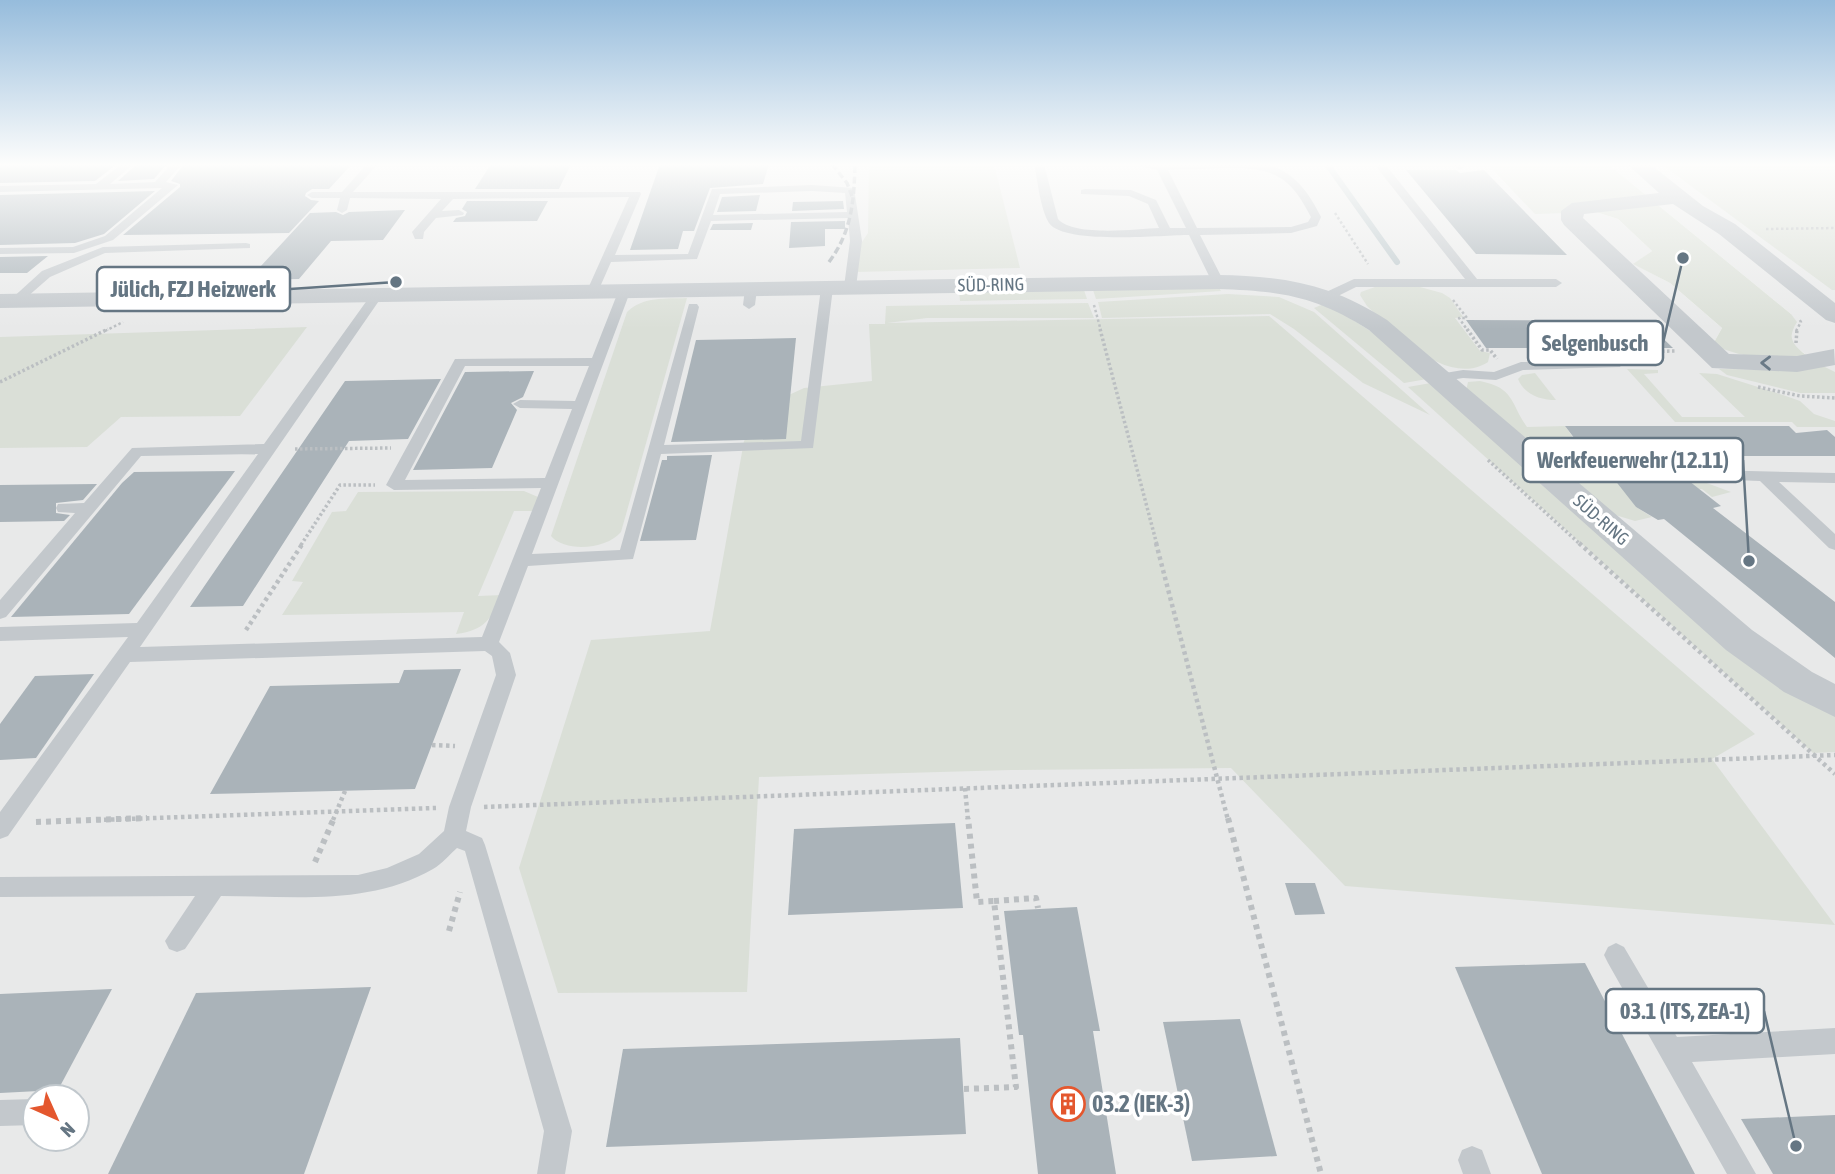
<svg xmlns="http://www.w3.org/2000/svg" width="1835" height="1174" viewBox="0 0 1835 1174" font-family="'Asap Condensed',sans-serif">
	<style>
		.built { fill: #e8e9e9; fill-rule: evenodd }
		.green { fill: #dadfd7 }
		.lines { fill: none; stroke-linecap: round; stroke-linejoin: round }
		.stream { stroke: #bbc7cb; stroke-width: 6 }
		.building { fill: #aab3b9 }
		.path-far3 { stroke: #bbbfc2; stroke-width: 2.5; stroke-dasharray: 2.5 2.5; stroke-linecap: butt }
		.path-far2 { stroke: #bbbfc2; stroke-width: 3.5; stroke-dasharray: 2.5 2.5; stroke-linecap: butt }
		.path-far1 { stroke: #bbbfc2; stroke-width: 4.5; stroke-dasharray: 3.5 3.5; stroke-linecap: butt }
		.path { stroke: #bbbfc2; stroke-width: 6; stroke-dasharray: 5 5; stroke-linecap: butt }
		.service { fill: #c3c8cc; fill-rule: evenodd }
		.minor { fill: #c3c8cc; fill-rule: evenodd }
		.rail { stroke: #a2aab0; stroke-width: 3.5; stroke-dasharray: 7 3.5; stroke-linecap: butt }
		.oneway { stroke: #6a7a87 }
		.labels { text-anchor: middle; stroke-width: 7; stroke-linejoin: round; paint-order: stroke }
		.far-street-label { font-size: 18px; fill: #657683; stroke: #fff }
		.near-poi-label { font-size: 24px; font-weight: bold; fill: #657683; stroke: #fff; text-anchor: start }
		.leader { fill: none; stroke: #657683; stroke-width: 2.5 }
		.callout-dot { fill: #657683; stroke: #fff; stroke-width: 2.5 }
		.callout { fill: #fff; stroke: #657683; stroke-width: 2.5 }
		.callout-label { font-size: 23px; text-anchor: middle; font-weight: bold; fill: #657683 }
	</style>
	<rect width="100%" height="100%" fill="#fafaf8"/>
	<path class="built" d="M0 164H1486L1535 213 1596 212 1618 219 1652 251 1634 264 1670 283 1722 328 1713 344 1805 354 1792 344 1791 314 1608 164H1661L1835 290V1174H0ZM35 1097H77V1139H35Z"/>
	<g class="green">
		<path d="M869 164H994L1020 268 855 272 856 251 868 233Z"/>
		<path d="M1487 164H1608L1791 314 1797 322C1787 338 1792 344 1806 355 1781 363 1735 357 1713 344L1722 328 1670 283 1633 264 1652 251 1618 219 1596 212 1535 214Z"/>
		<path d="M1661 164H1835V290H1832Z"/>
		<path d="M1375 287H1420L1442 293 1450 298 1463 317 1455 318 1480 351 1490 353 1488 362C1448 388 1394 333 1367 306L1360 295 1361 292Z"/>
		<path d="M1219 288 1221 291 1096 299 1093 290Z"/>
		<path d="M1084 290 1087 299 960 301 959 292Z"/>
		<path d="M1228 294 1279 297 1314 312 1430 415 1363 383 1294 329 1270 314 1102 318 1098 302Z"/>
		<path d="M687 298 621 532C607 549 566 553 551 536L627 312C644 296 665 299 687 298Z"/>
		<path d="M1088 303 1094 318H927L887 323 1269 316 1755 734 1712 759 1835 925 1345 886 1231 768 1011 770 759 777 747 992 558 993 519 868 591 640 710 631 744 441 778 400 804 388 872 381 869 324H885L886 306Z"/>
		<path d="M1326 303 1375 334 1427 379 1404 383 1314 308Z"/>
		<path d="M307 327 240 416 121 417 87 447 0 448V337Z"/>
		<path d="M1823 366 1835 372V393H1800L1727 375 1719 369 1794 370Z"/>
		<path d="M1627 369 1658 370V373L1644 374 1682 417H1745L1699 373 1717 374 1783 395 1800 401 1814 414 1835 421V427H1797L1792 422H1675Z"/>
		<path d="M1535 373 1556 400C1540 400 1524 394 1518 379L1522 375Z"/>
		<path d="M1480 381C1515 388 1510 403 1527 427L1565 426 1605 483 1704 482 1731 492 1712 497 1702 489 1624 490 1636 507 1652 517 1635 521 1612 514 1466 391 1468 382Z"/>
		<path d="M1431 383 1835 716V752L1813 753 1408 387Z"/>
		<path d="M524 491 538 497 535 511H514L478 596 503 595C490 619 486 630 456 634L464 612 282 615 303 582 292 581 332 512 346 511 358 492Z"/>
	</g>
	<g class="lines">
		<path class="stream" d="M1327 164 1397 262"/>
	</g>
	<g class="building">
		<path d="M0 164H117L95 181 0 183Z"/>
		<path d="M137 164H167L154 179 118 181Z"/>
		<path d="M184 164H352L329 189H312L306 193 305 196 311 200 319 201 289 233 123 235 180 187V184L171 181Z"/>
		<path d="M491 164H571L559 189H475Z"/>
		<path d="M660 164H769L763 184 710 188 694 231H683L678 249 630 250Z"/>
		<path d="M1406 170H1456L1460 173 1484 170 1567 255 1476 254Z"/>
		<path d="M155 191 104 234 75 243 0 245V195Z"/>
		<path d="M760 195 756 211 717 212 722 197Z"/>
		<path d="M467 201H548L537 221 453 222 456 218 465 216 467 212 462 209Z"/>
		<path d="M843 201 844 209 792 211 793 202Z"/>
		<path d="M405 210 383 240 331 241 299 279 248 280 310 213 336 212 343 215 349 212Z"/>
		<path d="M845 221V229H825V246L789 248 791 222Z"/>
		<path d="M753 223 751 230H710L713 224Z"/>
		<path d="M48 256 27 273H0V257Z"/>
		<path d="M1466 320 1645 321 1673 348H1486Z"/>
		<path d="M796 338 786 439 671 442 696 340Z"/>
		<path d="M534 371 523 397 511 403 517 410 492 468 413 470 465 372Z"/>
		<path d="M441 379 408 439 349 441 243 606 190 607 345 381Z"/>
		<path d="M1565 426H1789L1796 433 1827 430 1835 437V456H1656L1670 466 1623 465 1612 473 1618 479 1689 481 1721 506 1713 508 1835 602V658L1664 519 1658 520 1636 507 1596 456H1588Z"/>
		<path d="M712 455 696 540 640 541 662 460H667V456Z"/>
		<path d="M235 471 129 614 11 617 122 483 134 472Z"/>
		<path d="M97 484 83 500 56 503V513L70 515 64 521 0 522V485Z"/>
		<path d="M461 669 415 789 210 794 270 686 399 683 404 670Z"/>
		<path d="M94 674 36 758 0 760V724L35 676Z"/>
		<path d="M955 823 963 908 788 915 794 829Z"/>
		<path d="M1285 883H1315L1325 914 1295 915Z"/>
		<path d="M1077 907 1100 1031H1093L1116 1174H1038L1023 1035H1019L1004 911Z"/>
		<path d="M1585 963 1695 1174H1542L1455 967Z"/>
		<path d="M371 987 304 1174H108L196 993Z"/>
		<path d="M112 989 58 1090 0 1093V994Z"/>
		<path d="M1240 1019 1277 1156 1192 1161 1163 1022Z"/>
		<path d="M960 1038 966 1134 606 1147 623 1049Z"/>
		<path d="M1835 1115V1174H1773L1741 1119Z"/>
	</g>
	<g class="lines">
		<g class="path-far3">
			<path d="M1335 213 1368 264"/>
			<path d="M1766 229 1835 228"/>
			<path d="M1453 300 1467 318H1459L1468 331"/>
			<path d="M1094 305 1101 331"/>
			<path d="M105 331 123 322"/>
			<path d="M1796 331 1801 322 1799 319"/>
		</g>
		<g class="path-far2">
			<path d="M1100 329 1157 545"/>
			<path d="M1467 329 1482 350H1490L1497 359"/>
			<path d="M1796 343 1797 329"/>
			<path d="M1627 352 1675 351"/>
			<path d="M0 382 108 329"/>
			<path d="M1758 387 1800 396 1835 398"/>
			<path d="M295 449 391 448"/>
			<path d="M1488 460 1581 545"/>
			<path d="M301 545 340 485H375"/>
		</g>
		<g class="path-far1">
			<path d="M1156 543 1228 820"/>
			<path d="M1579 543 1835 774"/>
			<path d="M246 630 303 543"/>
			<path d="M432 745 455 746"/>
			<path d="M965 788 968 820"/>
			<path d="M484 807 1835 755"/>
			<path d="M97 820 436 808"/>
			<path d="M333 820 345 791"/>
		</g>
		<g class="path">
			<path d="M1228 818 1321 1174"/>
			<path d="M36 822 147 818"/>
			<path d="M315 862 334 818"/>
			<path d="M994 901 1036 898 1038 908"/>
			<path d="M449 931 460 892"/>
			<path d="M964 1089 1016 1087 994 901 977 902 968 818"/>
		</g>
		<g class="service">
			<path d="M122 164H134L110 184 155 182 171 164H182L166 182 178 185 113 240 74 253 0 254V248L73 247 105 236 162 188 0 192V186L96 184Z"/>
			<path d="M367 164H378L353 192H640L641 194 615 255 688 254 712 189 812 185 854 188 862 241 856 287 850 291 844 287 850 241 848 218 711 221 697 259 611 262 596 296H588L586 293 629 197 453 199 442 211 459 210 464 213 463 215 436 218 424 232 423 239H415L412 232 441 199 350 198 347 210 342 213 337 210 340 198H312L307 195 312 192H342ZM812 191 845 193 847 212 713 215 720 194Z"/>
			<path d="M1034 164H1044L1058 219C1074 237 1136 229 1159 228L1148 204 1129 196 1081 194V190L1085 189 1131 190 1156 200 1170 228H1186L1157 170 1132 164 1269 165C1295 173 1309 193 1321 217L1317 226 1291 233 1200 235 1224 282 1218 286 1212 282 1189 235C1162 235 1064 245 1049 223 1040 208 1038 182 1034 164ZM1230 168C1274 168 1290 176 1311 217L1308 222 1291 227 1197 228 1168 170Z"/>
			<path d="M1374 164H1385L1477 279H1556L1562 283 1556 287H1356L1332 299H1324V293L1354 279H1465Z"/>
			<path d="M1452 164H1463L1465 167 1460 170Z"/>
			<path d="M246 243 250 244V248L105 253 50 277 19 304H11L9 301 42 271 103 247Z"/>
			<path d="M827 284 833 288 813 448 661 454 633 559 528 566 499 642 510 653 516 675 471 807 466 831 482 838 485 845 572 1131 565 1174H537L544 1131 465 851 457 848C449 855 442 864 433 869 369 906 293 896 221 896L185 949 177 952 169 949 165 941 195 896 0 897V877L358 875 387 868 419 854 444 831 449 807 496 675 492 656 485 651 130 662 8 836 0 839V812L128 637 0 641V627L137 623 258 454 141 456 6 617 0 619V600L75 513 58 512 56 508 58 504 84 503 132 448 264 444 373 292H381L383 295 140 647 482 637 541 488 394 490 386 485 455 359 592 358 618 292 624 288 628 289 630 292 532 554 620 550 689 304H697L699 307 664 445 801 441 821 288ZM465 366H589L575 401 520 400 513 404 520 408 572 409 545 478 405 480Z"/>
			<path d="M751 285 757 289 755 305 749 309 743 305 745 289Z"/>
			<path d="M1615 360 1622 364 1620 367 1523 370 1496 380 1463 378 1438 382 1431 378 1433 375 1463 370 1494 372 1521 362Z"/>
			<path d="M1623 468 1835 473V483L1779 482 1835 534V550L1829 548 1760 481 1618 476 1615 473 1618 470Z"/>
			<path d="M1616 943 1624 947 1677 1037 1835 1028V1054L1692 1062 1756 1174H1727L1608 963 1604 955 1608 947Z"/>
			<path d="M35 1099V1125L0 1126V1100Z"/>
			<path d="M1472 1146 1482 1150 1491 1174H1463L1458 1160 1462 1150Z"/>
		</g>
		<g class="minor">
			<path d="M1627 164H1650L1703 206 1735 224 1835 303V323L1826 320 1719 234 1673 204 1584 214 1583 218 1729 354 1797 356 1834 349 1835 365 1797 372 1712 368 1564 225 1561 220V211L1572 203 1659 193Z"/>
			<path d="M1218 275C1284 276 1331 284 1387 320L1752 630 1812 672 1835 684V717L1784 692 1726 650 1369 330C1315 296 1281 291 1218 289L0 308V294Z"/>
		</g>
		<g class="rail">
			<path d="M832 164 847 183 852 196"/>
			<path d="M829 262C852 231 854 201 855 164"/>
		</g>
	</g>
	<defs><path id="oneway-chevron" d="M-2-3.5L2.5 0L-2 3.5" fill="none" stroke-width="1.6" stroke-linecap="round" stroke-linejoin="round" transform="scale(1.75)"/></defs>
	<use class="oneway" href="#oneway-chevron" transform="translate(1766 363) rotate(-179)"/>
	<linearGradient id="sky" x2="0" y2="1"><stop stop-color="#96bcdc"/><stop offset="0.5" stop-color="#fdfdfc"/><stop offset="1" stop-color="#fdfdfc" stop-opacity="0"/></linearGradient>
	<rect width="1835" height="329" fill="url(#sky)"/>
	<defs>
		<g id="building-ring" transform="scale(1.75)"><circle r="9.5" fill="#fff" stroke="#e4572e" stroke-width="1.5"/><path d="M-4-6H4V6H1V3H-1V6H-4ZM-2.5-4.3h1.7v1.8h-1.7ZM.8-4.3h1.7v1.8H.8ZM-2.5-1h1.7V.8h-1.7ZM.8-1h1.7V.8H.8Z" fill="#e4572e"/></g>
	</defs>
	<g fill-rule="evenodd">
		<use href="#building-ring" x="1068" y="1104"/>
	</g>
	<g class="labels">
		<g class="far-street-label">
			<text transform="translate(991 285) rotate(-1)" y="6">SÜD-RING</text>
			<text transform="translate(1601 520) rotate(41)" y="6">SÜD-RING</text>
		</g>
		<g class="near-poi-label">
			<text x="1092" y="1112">03.2 (IEK-3)</text>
		</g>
	</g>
	<path class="leader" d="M396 282L290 289M1683 258L1663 343M1749 561L1743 460M1796 1146L1764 1011"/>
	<g class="callout-dot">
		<circle cx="396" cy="282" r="7"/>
		<circle cx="1683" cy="258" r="7"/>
		<circle cx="1749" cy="561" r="7"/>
		<circle cx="1796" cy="1146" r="7"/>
	</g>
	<g class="callout">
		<rect x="97" y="267" width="193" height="44" rx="7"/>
		<rect x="1528" y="321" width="135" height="44" rx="7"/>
		<rect x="1523" y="438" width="220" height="44" rx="7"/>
		<rect x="1606" y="989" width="158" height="44" rx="7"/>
	</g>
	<g class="callout-label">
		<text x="193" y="297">Jülich, FZJ Heizwerk</text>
		<text x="1595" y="351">Selgenbusch</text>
		<text x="1633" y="468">Werkfeuerwehr (12.11)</text>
		<text x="1685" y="1019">03.1 (ITS, ZEA-1)</text>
	</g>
	<g transform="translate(56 1118) rotate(135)"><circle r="33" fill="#ffffff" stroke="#c1c8cd" stroke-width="2"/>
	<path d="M0-5L12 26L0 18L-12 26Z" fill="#e4572e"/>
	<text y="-10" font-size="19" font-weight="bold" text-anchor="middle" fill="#657683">N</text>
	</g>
</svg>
